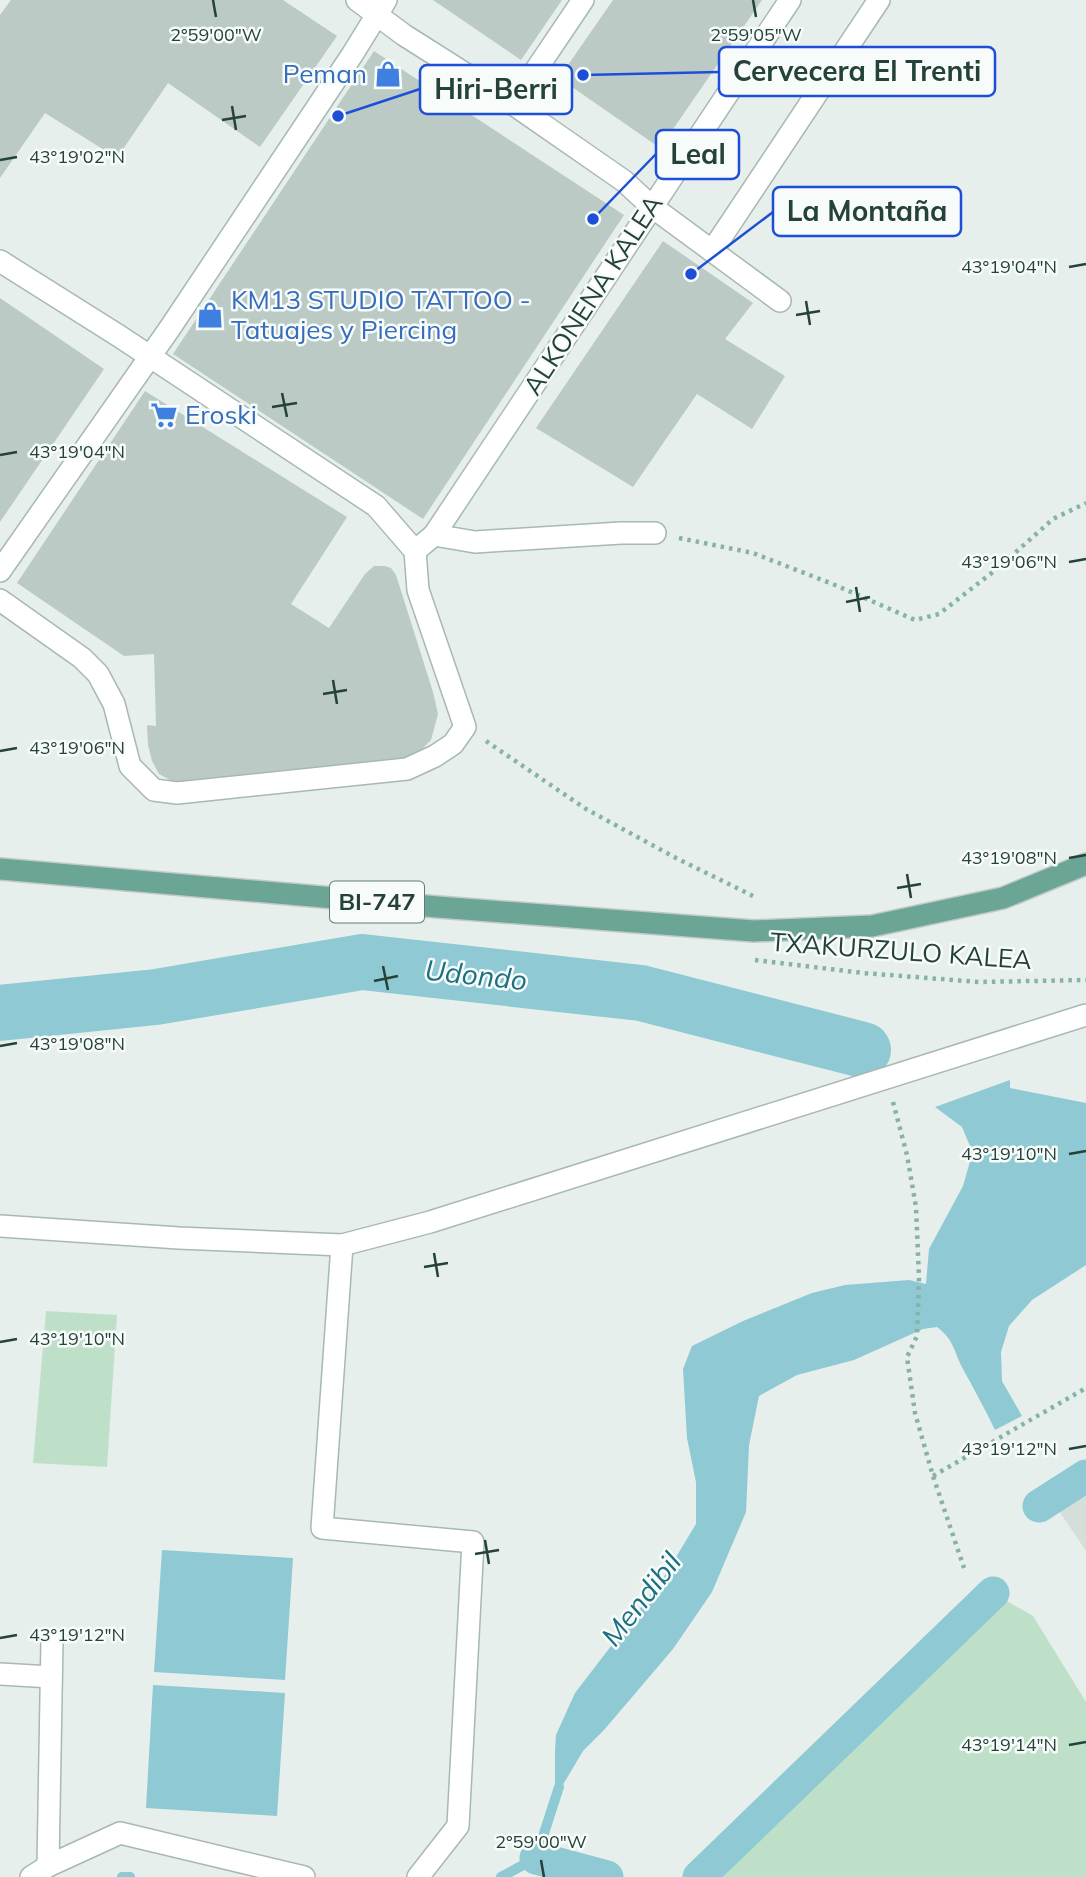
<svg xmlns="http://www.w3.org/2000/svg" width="1086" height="1877" viewBox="0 0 1086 1877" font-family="Mulish,sans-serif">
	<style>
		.built { fill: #d4dfda }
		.green { fill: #bfe0c8 }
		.water { fill: #8ec9d4 }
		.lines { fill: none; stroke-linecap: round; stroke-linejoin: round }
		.stream { stroke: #8ec9d4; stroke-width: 10 }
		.canal { stroke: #8ec9d4; stroke-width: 33 }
		.river { stroke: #8ec9d4; stroke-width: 56 }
		.building { fill: #bbcac4 }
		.minor-casing { stroke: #a8b8b2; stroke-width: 24 }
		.major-casing { stroke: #c2cac8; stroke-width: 24 }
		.path { stroke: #86b3a5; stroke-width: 4.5; stroke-dasharray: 3.5 5; stroke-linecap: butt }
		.minor { stroke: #fff; stroke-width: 21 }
		.major { stroke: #6aa596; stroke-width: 21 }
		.ticks { fill: none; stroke: #24423a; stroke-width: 2.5 }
		.labels { text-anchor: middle; stroke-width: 5; stroke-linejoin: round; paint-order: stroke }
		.shield { fill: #f7fbf9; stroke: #637a73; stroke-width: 2 }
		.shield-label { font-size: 24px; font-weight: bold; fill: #24423a }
		.shop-label { font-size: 26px; fill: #366cbe; stroke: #f7fbf9; text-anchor: start }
		.street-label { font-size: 26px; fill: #24423a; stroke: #f7fbf9 }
		.water-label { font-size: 28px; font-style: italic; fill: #1c6f80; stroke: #f7fbf9 }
		.ticks-label { font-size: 18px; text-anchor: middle; fill: #24423a; stroke: #f7fbf9; stroke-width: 5; stroke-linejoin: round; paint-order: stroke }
		.leader { fill: none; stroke: #1d4ed8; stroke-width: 2.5 }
		.callout-dot { fill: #1d4ed8; stroke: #f7fbf9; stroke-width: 2.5 }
		.callout { fill: #f7fbf9; stroke: #1d4ed8; stroke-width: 2.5 }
		.callout-label { font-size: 28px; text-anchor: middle; font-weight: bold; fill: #24423a }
	</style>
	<rect width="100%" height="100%" fill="#e6efeb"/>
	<path class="built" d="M1086 1493V1551L1059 1511Z"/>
	<g class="green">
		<path d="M46 1311 117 1315 107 1467 33 1463Z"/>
		<path d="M993 1593 1033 1616 1086 1702V1877H723Z"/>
	</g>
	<g class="water">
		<path d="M1010 1080V1088L1086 1103V1265L1032 1300 1009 1326 1001 1352 1002 1381 1022 1416 995 1430C985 1409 974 1389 963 1369 953 1350 955 1341 937 1327L923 1329 854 1360 797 1375 759 1396 749 1445 746 1512 712 1592 673 1649 604 1730 583 1751 555 1798V1751L556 1735 575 1693 664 1577 696 1524V1482L687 1438 683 1369 692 1346 743 1321 812 1293 845 1285 909 1280 926 1284 929 1249 963 1186 969 1165 970 1146 962 1127 935 1107Z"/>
		<path d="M162 1550 293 1558 285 1680 154 1672Z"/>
		<path d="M153 1685 285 1693 277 1816 146 1808Z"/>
	</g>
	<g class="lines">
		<g class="stream">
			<path d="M122 1877H130"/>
			<path d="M501 1877 536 1858 559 1787"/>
		</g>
		<g class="canal">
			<path d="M1039 1506 1086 1476"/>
			<path d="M536 1858 607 1877"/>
			<path d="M699 1877 993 1593"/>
		</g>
		<path class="river" d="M0 1013 156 997 362 962 641 993 863 1050"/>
	</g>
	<g class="building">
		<path d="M11 0H283L337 36 260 147 168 83 117 158 45 113 0 178V15Z"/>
		<path d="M433 0H562L521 60Z"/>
		<path d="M613 0H762L660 148 559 78Z"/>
		<path d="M374 51 624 215 423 519 173 354Z"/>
		<path d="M663 241 753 303 725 339 785 376 752 429 697 394 633 487 536 428Z"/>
		<path d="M0 298 104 369 0 522Z"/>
		<path d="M145 391 347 517 291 604 329 628 365 574 374 566H385L391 568 396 575 433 692 438 714 431 740 417 754 402 761 191 784 174 782 159 774 152 761 148 745 147 725 156 726 154 654 124 656 17 583Z"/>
	</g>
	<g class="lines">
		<g class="minor-casing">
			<g id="minor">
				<path d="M357 0 404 35 513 104 624 181 651 206 780 301"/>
				<path d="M513 104 583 0"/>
				<path d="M712 251 879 0"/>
				<path d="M0 261 119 336 376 506 415 551"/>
				<path d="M434 535 475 542 621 533H655"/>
				<path d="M415 551 434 535 790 0"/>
				<path d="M0 571 170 328 352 55 386 0"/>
				<path d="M0 600 82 658 98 674 114 704 130 766 154 790 177 793 407 769 435 756 453 744 465 727 418 590 415 551"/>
				<path d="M0 1226 179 1238 342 1245 430 1222 1086 1015"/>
				<path d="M342 1245 322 1528 473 1542 458 1826 418 1877"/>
				<path d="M0 1674 51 1677"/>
				<path d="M48 1866 52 1641"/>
				<path d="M31 1877 48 1866 120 1833 304 1877"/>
			</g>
		</g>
		<g class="major-casing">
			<path id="major" d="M0 869 438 907 754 931 872 926 1003 898 1086 864"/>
		</g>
		<g class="path">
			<path d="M679 538 753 553 835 585 915 620 939 614 998 568 1053 519 1086 503"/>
			<path d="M486 741 586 809 676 858 753 896"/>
			<path d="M755 960 863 973 979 982 1086 980"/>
			<path d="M893 1102 907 1155 916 1207 919 1278 917 1336 907 1357 915 1413 933 1476 964 1568"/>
			<path d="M933 1476 1086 1388"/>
		</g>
		<use href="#minor" class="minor"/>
		<use href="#major" class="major"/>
	</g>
	<path class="ticks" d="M213 0 216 17M753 0 756 17M232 106 236 130M222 120 246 116M0 160 17 157M1069 267 1086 264M806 301 810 325M796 315 820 311M282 393 287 417M272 407 297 403M0 455 17 452M1069 562 1086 559M856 587 860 612M846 602 870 597M333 680 337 704M323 694 347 690M0 751 17 748M1069 858 1086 855M907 874 911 898M897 888 921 884M383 966 388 990M374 981 398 976M0 1046 17 1043M1069 1154 1086 1151M434 1253 438 1277M424 1267 448 1263M0 1342 17 1339M1069 1449 1086 1446M485 1540 489 1564M475 1554 499 1550M0 1638 17 1635M1069 1745 1086 1742M541 1860 544 1877"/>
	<defs>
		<g id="shop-bare" transform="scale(2.1)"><path d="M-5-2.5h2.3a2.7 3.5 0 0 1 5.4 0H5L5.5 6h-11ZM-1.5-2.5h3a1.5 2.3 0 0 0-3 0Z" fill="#3f7fe0" stroke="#f7fbf9" stroke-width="2.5" paint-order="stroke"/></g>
		<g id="supermarket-bare" transform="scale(2.1)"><path d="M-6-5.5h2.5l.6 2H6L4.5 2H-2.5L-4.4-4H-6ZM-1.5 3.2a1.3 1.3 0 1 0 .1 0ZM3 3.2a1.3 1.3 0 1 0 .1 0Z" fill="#3f7fe0" stroke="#f7fbf9" stroke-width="2.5" paint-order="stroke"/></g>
	</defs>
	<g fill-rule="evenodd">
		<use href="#shop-bare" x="388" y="74"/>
		<use href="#shop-bare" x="210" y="315"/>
		<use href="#supermarket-bare" x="164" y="415"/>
	</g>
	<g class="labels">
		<rect class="shield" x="330" y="881.5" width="94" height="41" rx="5"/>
		<g class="shield-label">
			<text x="377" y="910">BI-747</text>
		</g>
		<g class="shop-label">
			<text x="367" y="83" text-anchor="end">Peman</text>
			<text x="231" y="309">KM13 STUDIO TATTOO -<tspan x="231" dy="30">Tatuajes y Piercing</tspan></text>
			<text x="185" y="424">Eroski</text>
		</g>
		<g class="street-label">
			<text transform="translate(593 295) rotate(-57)" y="9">ALKONENA KALEA</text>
			<text transform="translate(901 951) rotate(4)" y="9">TXAKURZULO KALEA</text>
		</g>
		<g class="water-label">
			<text transform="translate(476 975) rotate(6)" y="10">Udondo</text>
			<text transform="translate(641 1599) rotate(-52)" y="10">Mendibil</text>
		</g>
	</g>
	<g class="ticks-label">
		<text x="216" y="41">2°59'00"W</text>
		<text x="756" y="41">2°59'05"W</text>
		<text x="77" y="163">43°19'02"N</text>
		<text x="1009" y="273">43°19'04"N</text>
		<text x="77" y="458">43°19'04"N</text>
		<text x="1009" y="568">43°19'06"N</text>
		<text x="77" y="754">43°19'06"N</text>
		<text x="1009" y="864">43°19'08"N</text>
		<text x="77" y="1050">43°19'08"N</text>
		<text x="1009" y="1160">43°19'10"N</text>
		<text x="77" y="1345">43°19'10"N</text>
		<text x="1009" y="1455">43°19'12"N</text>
		<text x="77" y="1641">43°19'12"N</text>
		<text x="1009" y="1751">43°19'14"N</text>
		<text x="541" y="1848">2°59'00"W</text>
	</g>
	<path class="leader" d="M583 75L719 72M338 116L420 89M593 219L656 154M691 274L773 212"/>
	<g class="callout-dot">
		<circle cx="583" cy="75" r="7"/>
		<circle cx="338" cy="116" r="7"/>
		<circle cx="593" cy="219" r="7"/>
		<circle cx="691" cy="274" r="7"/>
	</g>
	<g class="callout">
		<rect x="719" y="47" width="276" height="49" rx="7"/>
		<rect x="420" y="65" width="152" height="49" rx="7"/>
		<rect x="656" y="130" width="83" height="49" rx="7"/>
		<rect x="773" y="187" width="188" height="49" rx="7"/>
	</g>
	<g class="callout-label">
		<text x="857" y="81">Cervecera El Trenti</text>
		<text x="496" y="99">Hiri-Berri</text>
		<text x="698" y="164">Leal</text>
		<text x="867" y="221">La Montaña</text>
	</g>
</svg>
